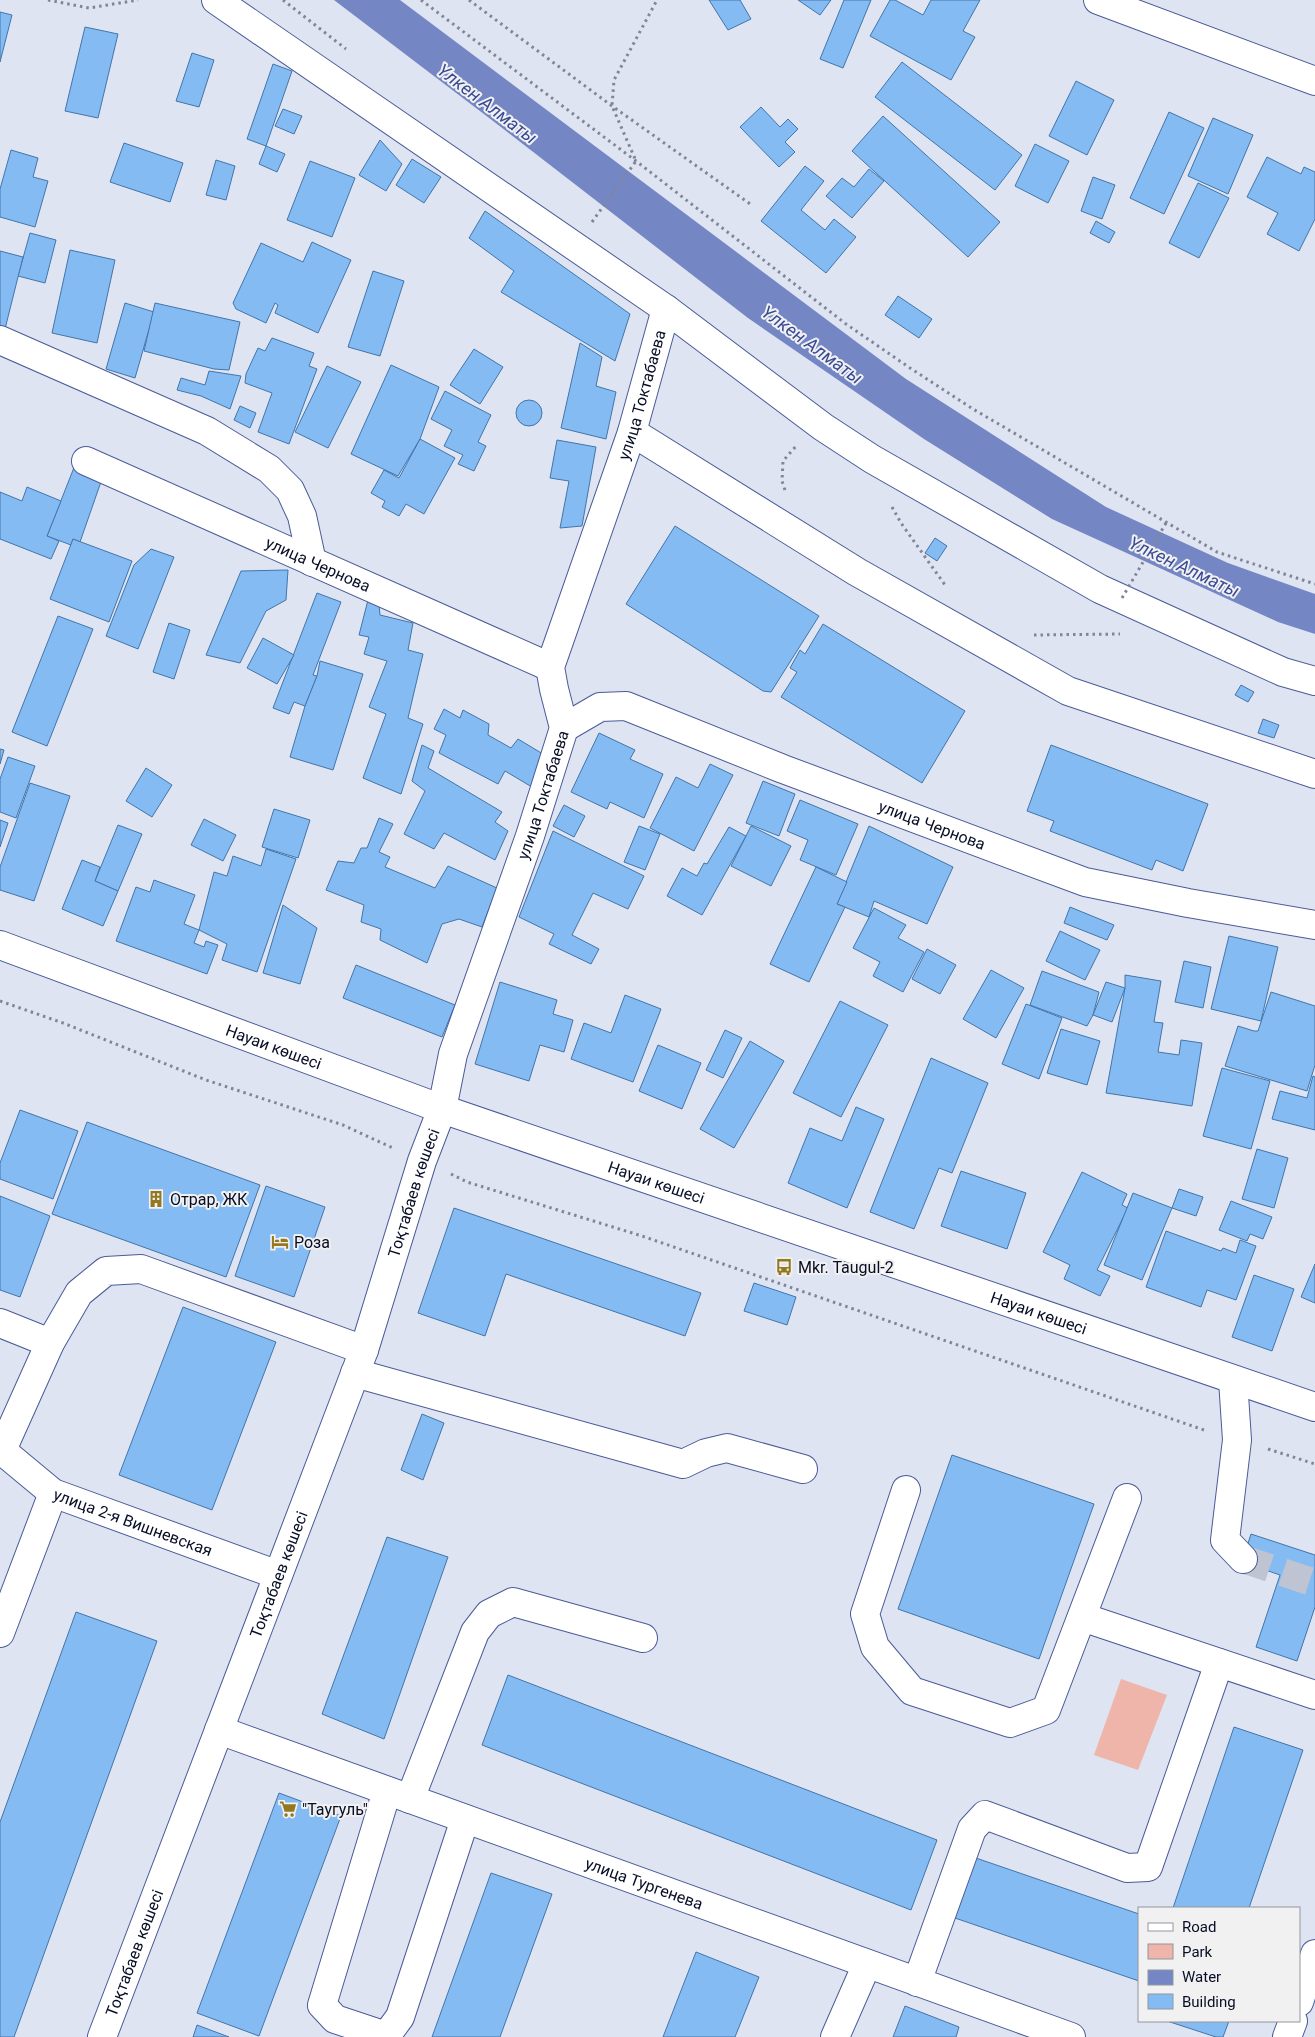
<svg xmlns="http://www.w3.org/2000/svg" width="1315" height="2037" viewBox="0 0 1315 2037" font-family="Roboto,sans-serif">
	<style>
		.green { fill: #efb5aa }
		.water { fill: #7487c4 }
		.building { fill: #85bbf3; stroke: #4275a9 }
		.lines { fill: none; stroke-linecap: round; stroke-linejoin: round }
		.minor-tunnel { stroke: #bfc4d3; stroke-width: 28; stroke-dasharray: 28 14; stroke-linecap: butt }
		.minor-casing { stroke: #4a5b97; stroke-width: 30 }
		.path { stroke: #808698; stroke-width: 3; stroke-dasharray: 2.5 4; stroke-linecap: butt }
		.minor { stroke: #fff; stroke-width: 28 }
		.path-bridge { stroke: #808698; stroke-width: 3; stroke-dasharray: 2.5 4; stroke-linecap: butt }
		.labels { text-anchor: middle; stroke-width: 4; stroke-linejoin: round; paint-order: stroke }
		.street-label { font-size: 16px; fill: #070d24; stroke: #f1f1f1 }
		.poi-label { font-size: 16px; fill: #070d24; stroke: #f1f1f1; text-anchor: start }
		.water-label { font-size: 18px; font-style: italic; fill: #384a96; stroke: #f1f1f1 }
	</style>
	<rect width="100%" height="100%" fill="#dfe4f2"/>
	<path class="green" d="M1121 1679 1167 1695 1138 1770 1094 1755Z"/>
	<path class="water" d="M334 0H400L906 379 1106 507 1228 563 1315 594V634L1278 622 1052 519 924 439 748 318 497 124Z"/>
	<g class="building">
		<path d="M709 0H740L751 19 728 30Z"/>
		<path d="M798 0H831L820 15Z"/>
		<path d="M844 0H871L843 68 820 59Z"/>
		<path d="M890 0H895L923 15 931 0H980L963 31 975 37 951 80 870 36Z"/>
		<path d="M0 12 12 15 0 62Z"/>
		<path d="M85 27 118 34 98 118 65 111Z"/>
		<path d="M192 53 214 60 199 107 176 101Z"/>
		<path d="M902 62 1022 155 995 190 875 97Z"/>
		<path d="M273 64 292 71 266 146 247 139Z"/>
		<path d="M1076 81 1114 100 1087 155 1049 136Z"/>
		<path d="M761 107 780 127 788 119 798 129 785 142 795 152 779 167 740 127Z"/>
		<path d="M283 109 302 116 294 134 275 126Z"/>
		<path d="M1169 112 1204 128 1164 214 1130 198Z"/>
		<path d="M883 116 1000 222 968 257 852 151Z"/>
		<path d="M1213 118 1253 135 1228 194 1188 176Z"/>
		<path d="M380 140 402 164 386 191 359 175Z"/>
		<path d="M124 143 183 163 170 202 110 182Z"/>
		<path d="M1035 144 1069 161 1048 203 1015 186Z"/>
		<path d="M266 146 285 154 277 172 259 164Z"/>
		<path d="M11 150 38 158 33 177 48 181 35 227 0 217V189Z"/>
		<path d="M1267 157 1301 174 1304 167 1315 172V219L1299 251 1267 234 1278 213 1247 197Z"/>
		<path d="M412 159 441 177 424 203 396 185Z"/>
		<path d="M216 160 235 166 226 200 206 195Z"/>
		<path d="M310 161 355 178 332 237 287 220Z"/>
		<path d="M805 166 824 181 801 210 825 230 834 219 856 237 826 273 761 221Z"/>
		<path d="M869 169 884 181 852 218 826 196 842 178 854 187Z"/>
		<path d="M1093 177 1115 185 1102 219 1081 211Z"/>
		<path d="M1198 183 1229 198 1199 258 1169 243Z"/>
		<path d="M485 211 630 314 615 361 501 292 514 271 469 238Z"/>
		<path d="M1096 221 1115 232 1109 243 1090 233Z"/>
		<path d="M30 233 56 240 45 283 18 276Z"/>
		<path d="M312 242 351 260 318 333 275 313 278 305 275 303 266 323 236 309 233 303 261 243 303 262Z"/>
		<path d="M70 250 115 260 97 343 52 333Z"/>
		<path d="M0 251 23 257 5 329 0 328Z"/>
		<path d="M373 271 404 281 380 356 348 347Z"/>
		<path d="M898 296 932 319 919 338 885 315Z"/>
		<path d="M125 303 154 312 135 378 106 369Z"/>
		<path d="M155 303 240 322 229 370 214 369 144 351Z"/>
		<path d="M272 338 314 353 309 366 317 369 289 444 258 432 272 393 245 383 246 374 258 348 265 351Z"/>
		<path d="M580 343 602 357 596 386 616 392 606 439 561 428Z"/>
		<path d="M474 349 503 367 480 404 450 385Z"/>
		<path d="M391 365 439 387 420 439 398 476 351 454Z"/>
		<path d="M327 366 361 382 328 448 295 432Z"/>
		<path d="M209 371 241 376 230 409 201 396 177 390 181 378 205 385Z"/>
		<path d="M445 391 491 415 478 442 486 446 474 471 458 464 463 455 444 446 452 430 431 419Z"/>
		<circle cx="529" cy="413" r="13"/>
		<path d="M240 406 256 413 250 428 234 420Z"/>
		<path d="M420 439 455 458 424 514 406 504 399 516 382 507 385 501 371 493 384 470 399 478Z"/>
		<path d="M557 440 596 447 582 526 560 528 569 481 550 478Z"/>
		<path d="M75 465 103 476 80 542 73 539 71 545 47 536Z"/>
		<path d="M27 487 61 501 47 536 59 541 51 559 0 539V492L22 501Z"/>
		<path d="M675 526 819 616 771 692 763 691 626 604Z"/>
		<path d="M935 538 947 546 937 561 925 553Z"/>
		<path d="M73 539 132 561 109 622 50 599Z"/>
		<path d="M151 549 174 557 138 649 106 636 134 565Z"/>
		<path d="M288 570 286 600 266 611 240 663 206 655 241 571Z"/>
		<path d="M317 593 341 602 313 675 317 676 305 706 294 702 289 714 273 708Z"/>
		<path d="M368 600 379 604 380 615 413 623 408 650 423 654 408 718 423 724 401 794 363 778 386 714 369 707 387 661 364 654 369 637 359 635Z"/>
		<path d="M58 616 93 629 47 746 12 732Z"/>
		<path d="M169 623 190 630 174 679 153 672Z"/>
		<path d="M823 624 965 711 922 783 781 697 797 672 790 668 800 650 805 654Z"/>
		<path d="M263 638 294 655 277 684 247 668Z"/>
		<path d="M320 661 363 674 333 770 290 757 305 706 317 676Z"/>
		<path d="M1241 685 1254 692 1248 702 1235 695Z"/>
		<path d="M444 709 460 718 463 710 489 724 488 735 511 748 518 739 548 757 537 790 505 771 498 784 439 753 446 735 434 729Z"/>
		<path d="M1263 719 1279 725 1274 738 1258 733Z"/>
		<path d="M599 733 635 750 630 759 663 774 644 818 610 802 607 809 571 792Z"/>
		<path d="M422 745 434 751 428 768 502 812 495 822 508 831 495 860 444 833 434 849 404 834 425 791 412 781Z"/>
		<path d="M1051 745 1208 804 1183 871 1156 860 1152 870 1050 831 1054 821 1027 811Z"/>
		<path d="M0 749 4 750 0 764Z"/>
		<path d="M8 757 35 766 16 818 0 812V779Z"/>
		<path d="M710 764 733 775 694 851 650 828 676 777 698 788Z"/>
		<path d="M146 768 172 785 152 817 126 801Z"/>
		<path d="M763 781 795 794 779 836 746 823Z"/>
		<path d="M30 783 70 796 34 901 0 890V867Z"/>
		<path d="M800 800 858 824 836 875 800 860 808 840 787 831Z"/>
		<path d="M564 805 585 816 574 837 553 826Z"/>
		<path d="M274 809 310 820 298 858 262 847Z"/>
		<path d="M379 818 393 824 379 852 390 857 385 867 435 888 448 866 497 888 482 927 459 919 442 924 427 963 380 940 381 929 361 922 364 905 326 890 338 861 354 863 361 848H367Z"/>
		<path d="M204 819 236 835 223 861 191 845Z"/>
		<path d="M0 820 8 823 0 847Z"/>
		<path d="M118 825 142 834 118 891 95 881Z"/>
		<path d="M639 826 660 834 645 870 624 862Z"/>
		<path d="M751 826 791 846 771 886 731 866Z"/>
		<path d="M869 826 953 867 927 924 874 901 869 917 837 904Z"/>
		<path d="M729 827 746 836 702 915 667 896 682 868 697 876 704 863 707 864Z"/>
		<path d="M553 831 644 876 628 909 593 893 572 935 599 949 591 964 549 944 554 934 519 917Z"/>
		<path d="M266 849 296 859 257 972 222 960 227 944 199 930 214 872 227 876 233 856 261 866Z"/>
		<path d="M82 860 100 867 95 881 118 891 103 926 62 909Z"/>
		<path d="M816 867 847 882 837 904 845 907 809 982 770 964Z"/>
		<path d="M154 880 195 895 184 924 199 930 194 943 204 947 206 941 218 945 207 974 116 941 136 887 150 892Z"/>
		<path d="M283 905 317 928 300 984 263 973Z"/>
		<path d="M1070 907 1114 925 1107 940 1064 923Z"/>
		<path d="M874 908 906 925 898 938 924 952 903 992 873 976 880 962 853 948Z"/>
		<path d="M1060 931 1100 950 1085 980 1046 961Z"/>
		<path d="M1229 936 1278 947 1261 1021 1211 1009Z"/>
		<path d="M927 949 956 965 940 994 912 979Z"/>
		<path d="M1184 961 1211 967 1203 1008 1175 1002Z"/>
		<path d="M356 965 455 1005 442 1037 343 998Z"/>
		<path d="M991 970 1024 988 996 1038 963 1019Z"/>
		<path d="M1042 971 1099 992 1093 1015 1087 1026 1030 1005Z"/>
		<path d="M1125 975 1161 981 1154 1022 1163 1023 1158 1052 1179 1055 1181 1040 1202 1043 1192 1106 1106 1093 1125 988Z"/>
		<path d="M500 982 557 1000 553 1014 573 1020 564 1052 540 1045 529 1081 475 1064Z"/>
		<path d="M1106 982 1125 988 1112 1022 1093 1015Z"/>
		<path d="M1271 992 1315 1006V1065L1307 1091 1225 1066 1238 1026 1254 1031H1258Z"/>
		<path d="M625 995 661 1009 633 1082 571 1059 584 1023 611 1033Z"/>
		<path d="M840 1001 888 1025 841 1117 793 1093Z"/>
		<path d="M1026 1004 1062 1018 1039 1079 1002 1064Z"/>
		<path d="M1061 1029 1100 1041 1087 1085 1047 1073Z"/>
		<path d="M725 1030 742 1038 723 1078 706 1070Z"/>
		<path d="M750 1041 784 1061 734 1148 700 1129Z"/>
		<path d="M658 1045 701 1063 682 1109 639 1091Z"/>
		<path d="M931 1058 988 1083 952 1173 939 1168 914 1229 870 1212Z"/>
		<path d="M1222 1068 1270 1081 1251 1149 1203 1136Z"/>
		<path d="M1313 1076 1315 1077V1130L1272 1119 1280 1091 1307 1098Z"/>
		<path d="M856 1107 884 1119 847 1208 788 1183 810 1128 842 1141Z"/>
		<path d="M20 1110 78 1131 53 1199 0 1179V1163Z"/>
		<path d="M87 1122 260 1185 226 1277 52 1214Z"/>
		<path d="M1257 1149 1288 1158 1274 1208 1242 1199Z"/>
		<path d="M961 1171 1026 1193 1007 1249 941 1226Z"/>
		<path d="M1082 1172 1127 1194 1122 1205 1128 1208 1097 1270 1110 1276 1100 1296 1064 1279 1070 1265 1043 1252Z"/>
		<path d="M266 1186 325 1207 294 1297 235 1276Z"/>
		<path d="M1179 1189 1203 1197 1196 1216 1172 1208Z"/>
		<path d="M1133 1193 1172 1208 1142 1280 1104 1265Z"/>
		<path d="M0 1196 50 1216 20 1297 0 1290Z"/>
		<path d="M1231 1201 1272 1217 1263 1239 1250 1234 1247 1241 1219 1230Z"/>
		<path d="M454 1208 701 1293 685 1336 506 1274 485 1336 418 1313Z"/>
		<path d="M1166 1231 1221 1251 1223 1248 1236 1253 1240 1240 1256 1246 1236 1300 1207 1290 1201 1307 1146 1287Z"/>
		<path d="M1315 1264V1303L1301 1297Z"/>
		<path d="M1254 1275 1294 1289 1272 1351 1232 1337Z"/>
		<path d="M754 1283 796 1297 787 1325 744 1311Z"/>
		<path d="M183 1307 276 1342 212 1510 119 1475Z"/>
		<path d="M422 1414 444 1423 423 1480 401 1470Z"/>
		<path d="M952 1455 1094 1504 1039 1659 898 1609Z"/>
		<path d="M1251 1534 1315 1555V1607L1297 1661 1256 1647 1280 1575 1242 1562Z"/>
		<path d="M387 1537 448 1557 384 1739 322 1714Z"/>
		<path d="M76 1612 157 1641 14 2037H0V1822Z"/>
		<path d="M508 1675 937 1840 911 1910 482 1745Z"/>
		<path d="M1234 1727 1303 1750 1249 1908H1173Z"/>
		<path d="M279 1793 341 1816 259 2036 197 2013Z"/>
		<path d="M973 1857 1139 1914V1981L952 1917Z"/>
		<path d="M491 1873 552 1894 500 2037H432Z"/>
		<path d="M696 1952 759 1977 735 2037H663Z"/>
		<path d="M905 2006 959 2027 956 2037H893Z"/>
		<path d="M1167 2021H1229L1223 2037H1216Z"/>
		<path d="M197 2025 229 2037H193Z"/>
	</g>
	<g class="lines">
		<path class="minor-tunnel" d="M1243 1559 1315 1583"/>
		<g class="minor-casing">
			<g id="minor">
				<path d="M216 0 666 309 823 427 872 459 1100 589 1283 672 1315 681"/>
				<path d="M1098 0 1315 81"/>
				<path d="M0 340 207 431 269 469 290 490 302 516 312 562"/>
				<path d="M632 432 857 572 1068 691 1315 774"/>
				<path id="s1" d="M86 461 550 667"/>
				<path id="s2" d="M564 728 600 707 626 706 783 769 1085 882 1188 903 1315 925"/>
				<path id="s3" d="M0 945 442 1109 1315 1407"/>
				<path d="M0 1323 50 1343"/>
				<path d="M355 1373 683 1464 706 1453 727 1448 803 1469"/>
				<path d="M1233 1380 1237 1440 1225 1540 1243 1559"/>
				<path id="s4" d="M0 1449 53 1493 278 1575"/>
				<path d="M2 1450 50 1343 79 1293 106 1271 141 1269 364 1350"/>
				<path d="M906 1490 865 1614 875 1647 912 1691 1010 1723 1046 1710 1127 1498"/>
				<path d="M1082 1617 1315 1695"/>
				<path d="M0 1633 53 1493"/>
				<path id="s5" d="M219 1730 1071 2037"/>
				<path d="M387 1791 322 2005 335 2019 386 2036 400 2017 465 1819"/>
				<path d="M410 1799 475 1632 489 1614 513 1602 643 1638"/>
				<path d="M917 1982 972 1829 985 1815 1127 1868 1148 1867 1219 1663"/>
				<path d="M1299 2002 1315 1954"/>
				<path id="s6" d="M102 2037 364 1350 422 1161 442 1109 453 1054 530 836 564 728 554 689 550 667 632 432 666 309"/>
				<path d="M835 2037 867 1964"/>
				<path d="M1287 2037 1293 2021"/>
			</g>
		</g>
		<g class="path">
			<path d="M48 0 89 8 138 0"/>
			<path d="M283 0 346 49"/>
			<path d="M421 0 636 161 846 324 910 368 973 409 1217 552 1315 584"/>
			<path d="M469 0 612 106 753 206"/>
			<path d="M592 222 636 161 612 106 614 80 657 0"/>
			<path d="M785 490 782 481 783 461 797 445"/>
			<path d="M892 507 901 523 945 585"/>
			<path d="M1034 635 1120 634"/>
			<path d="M0 1001 63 1023 206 1080 343 1125 395 1149"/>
			<path d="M451 1174 467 1182 642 1236 1204 1430"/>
			<path d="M1268 1449 1315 1464"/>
		</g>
		<use href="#minor" class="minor"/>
		<path class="path-bridge" d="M1122 598 1166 523"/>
	</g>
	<defs>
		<g id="building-bare" transform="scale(1.35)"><path d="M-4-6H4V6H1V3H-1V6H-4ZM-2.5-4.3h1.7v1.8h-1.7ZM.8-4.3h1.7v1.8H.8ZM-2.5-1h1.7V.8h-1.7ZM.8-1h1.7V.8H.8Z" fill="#94781f" stroke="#f1f1f1" stroke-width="2.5" paint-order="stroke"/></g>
		<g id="hotel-bare" transform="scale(1.35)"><path d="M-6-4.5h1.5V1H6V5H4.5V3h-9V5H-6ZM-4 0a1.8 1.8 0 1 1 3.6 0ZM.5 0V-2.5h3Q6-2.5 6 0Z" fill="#94781f" stroke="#f1f1f1" stroke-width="2.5" paint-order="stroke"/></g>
		<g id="bus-bare" transform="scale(1.35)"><path d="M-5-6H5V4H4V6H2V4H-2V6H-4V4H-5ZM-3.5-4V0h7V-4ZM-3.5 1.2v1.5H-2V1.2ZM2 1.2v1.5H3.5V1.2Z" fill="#94781f" stroke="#f1f1f1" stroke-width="2.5" paint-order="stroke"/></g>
		<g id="supermarket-bare" transform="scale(1.35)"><path d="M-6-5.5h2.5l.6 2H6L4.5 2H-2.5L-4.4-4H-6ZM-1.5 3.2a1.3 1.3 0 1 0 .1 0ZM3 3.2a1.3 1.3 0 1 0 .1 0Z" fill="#94781f" stroke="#f1f1f1" stroke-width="2.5" paint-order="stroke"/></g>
	</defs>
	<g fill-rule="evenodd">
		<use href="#building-bare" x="156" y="1199"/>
		<use href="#hotel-bare" x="280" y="1242"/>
		<use href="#bus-bare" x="784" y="1267"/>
		<use href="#supermarket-bare" x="288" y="1809"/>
	</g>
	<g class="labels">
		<g class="street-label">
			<text dy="6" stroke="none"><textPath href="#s6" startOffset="1739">улица Токтабаева</textPath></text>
			<text dy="6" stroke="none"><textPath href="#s1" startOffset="254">улица Чернова</textPath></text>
			<text dy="6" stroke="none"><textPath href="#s6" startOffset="1319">улица Токтабаева</textPath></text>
			<text dy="6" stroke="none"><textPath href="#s2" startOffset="396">улица Чернова</textPath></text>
			<text dy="6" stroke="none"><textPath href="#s3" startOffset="292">Науаи көшесі</textPath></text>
			<text dy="6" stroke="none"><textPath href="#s3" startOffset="698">Науаи көшесі</textPath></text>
			<text dy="6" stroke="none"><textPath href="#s6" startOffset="900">Тоқтабаев көшесі</textPath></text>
			<text dy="6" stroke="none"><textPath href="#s3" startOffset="1102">Науаи көшесі</textPath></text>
			<text dy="6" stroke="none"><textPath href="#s4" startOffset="154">улица 2-я Вишневская</textPath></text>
			<text dy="6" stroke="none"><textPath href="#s6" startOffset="495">Тоқтабаев көшесі</textPath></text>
			<text dy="6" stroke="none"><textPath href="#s5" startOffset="452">улица Тургенева</textPath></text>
			<text dy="6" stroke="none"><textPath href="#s6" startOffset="90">Тоқтабаев көшесі</textPath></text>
		</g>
		<g class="poi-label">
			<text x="170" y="1205">Отрар, ЖК</text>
			<text x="294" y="1248">Роза</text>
			<text x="798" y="1273">Mkr. Taugul-2</text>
			<text x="302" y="1815">"Таугуль"</text>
		</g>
		<g class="water-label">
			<text transform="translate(487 104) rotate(37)" y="6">Үлкен Алматы</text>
			<text transform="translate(812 345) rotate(36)" y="6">Үлкен Алматы</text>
			<text transform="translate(1184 567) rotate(25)" y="6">Үлкен Алматы</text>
		</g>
	</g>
	<rect x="1138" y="1907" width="162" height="115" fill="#f1f1f1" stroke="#93969f"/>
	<rect x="1148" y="1923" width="25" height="8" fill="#ffffff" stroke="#93969f"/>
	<text x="1182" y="1932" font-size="15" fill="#070d24">Road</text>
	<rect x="1148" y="1944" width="25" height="15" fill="#efb5aa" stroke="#93969f"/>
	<text x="1182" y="1957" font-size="15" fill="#070d24">Park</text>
	<rect x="1148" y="1970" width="25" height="15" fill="#7487c4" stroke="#93969f"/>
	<text x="1182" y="1982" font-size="15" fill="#070d24">Water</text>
	<rect x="1148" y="1994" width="25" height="15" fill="#85bbf3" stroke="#93969f"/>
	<text x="1182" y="2007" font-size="15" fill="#070d24">Building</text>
</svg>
